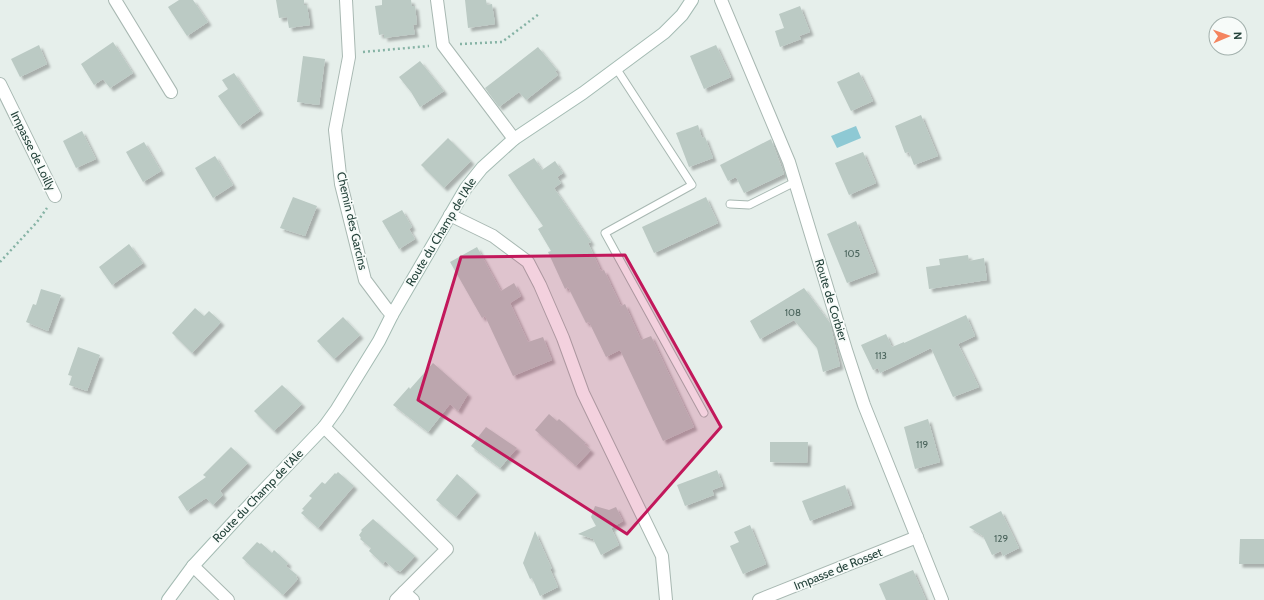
<svg xmlns="http://www.w3.org/2000/svg" width="1264" height="600" viewBox="0 0 1264 600" font-family="Cabin,sans-serif">
	<style>
		.water { fill: #8ec9d4 }
		.building { fill: #bbcac4; filter: url(#shadow) }
		.lines { fill: none; stroke-linecap: round; stroke-linejoin: round }
		.lane-casing { stroke: #a8b8b2; stroke-width: 9 }
		.street-casing { stroke: #a8b8b2; stroke-width: 14 }
		.secondary-casing { stroke: #a4bbb3; stroke-width: 14 }
		.path { stroke: #86b3a5; stroke-width: 2.5; stroke-dasharray: 2 3; stroke-linecap: butt }
		.lane { stroke: #fff; stroke-width: 7 }
		.street { stroke: #fff; stroke-width: 12 }
		.secondary { stroke: #fff; stroke-width: 12 }
		.marked { fill: #c2185b; fill-opacity: 0.2; stroke: #c2185b; stroke-width: 3; stroke-linejoin: round }
		.labels { text-anchor: middle; stroke-width: 3.5; stroke-linejoin: round; paint-order: stroke }
		.number-label { font-size: 10px; fill: #4a645c }
		.street-label { font-size: 12px; fill: #24423a; stroke: #f7fbf9 }
	</style>
	<defs>
		<filter id="shadow"><feDropShadow dx="3.5" dy="3.5" stdDeviation="1" flood-color="#0004"/></filter>
	</defs>
	<rect width="100%" height="100%" fill="#e6efeb"/>
	<path class="water" d="M856 126 861 138 837 148 831 136Z"/>
	<g class="building">
		<path d="M179 0H193L208 22 187 36 168 7Z"/>
		<path d="M276 0H304V5H307L310 25 289 28 287 17 279 18Z"/>
		<path d="M382 0H411L412 6H415L417 24 413 25 415 34 384 38V34L379 35 375 6 382 5Z"/>
		<path d="M465 0H486L487 5 492 4 495 24 468 28Z"/>
		<path d="M800 6 810 32 799 36 801 39 780 47 775 31 784 28 779 14Z"/>
		<path d="M113 42 133 73 110 88 103 79 94 85 81 64Z"/>
		<path d="M39 45 47 64 20 77 11 59Z"/>
		<path d="M716 45 731 77 704 89 690 56Z"/>
		<path d="M538 47 557 70 555 71 558 75 526 100 519 92 499 107 485 88Z"/>
		<path d="M303 56 325 59 319 105 297 102Z"/>
		<path d="M420 61 444 91 420 107 411 92 399 77Z"/>
		<path d="M859 72 873 101 851 111 837 82Z"/>
		<path d="M234 73 260 111 239 126 218 96 228 89 222 80Z"/>
		<path d="M921 115 938 156 914 165 909 152 905 153 895 126Z"/>
		<path d="M698 125 702 138 705 137 713 158 689 167 676 133Z"/>
		<path d="M82 131 96 159 76 168 63 141Z"/>
		<path d="M448 138 471 161 444 188 421 165Z"/>
		<path d="M771 139 784 174 744 193 736 177 728 181 720 165Z"/>
		<path d="M144 142 161 171 143 182 126 152Z"/>
		<path d="M863 152 876 183 849 195 835 163Z"/>
		<path d="M215 156 233 185 213 198 195 168Z"/>
		<path d="M534 158 542 170 555 161 563 173 557 177 561 183 554 188 591 242 588 243 601 271 604 270 621 306 625 304 641 340 651 336 694 427 663 441 620 350 606 357 589 322 586 323 568 287 565 289 548 252 551 251 538 229 543 226 508 175Z"/>
		<path d="M293 197 317 206 305 236 280 228Z"/>
		<path d="M706 197 718 223 654 253 642 227Z"/>
		<path d="M402 210 412 227 409 229 415 239 399 249 382 221Z"/>
		<path d="M856 221 876 272 847 283 827 234Z"/>
		<path d="M129 244 143 263 112 285 99 267Z"/>
		<path d="M477 247 501 291 514 283 521 296 510 303 528 342 543 337 552 360 513 376 485 316 482 318 450 262Z"/>
		<path d="M968 255 969 261 984 258 987 280 929 289 926 267 940 265 939 259Z"/>
		<path d="M804 288 830 323 840 366 823 372 817 348 794 320 760 339 750 321Z"/>
		<path d="M41 289 61 295 48 331 26 322 33 304 36 305Z"/>
		<path d="M195 308 204 316 209 311 221 322 192 353 172 333Z"/>
		<path d="M966 315 975 336 958 344 979 387 953 397 931 348 880 373 878 368 873 370 861 345 886 334 892 347 904 342V343Z"/>
		<path d="M343 317 360 335 334 359 317 341Z"/>
		<path d="M78 347 100 355 87 391 69 385 72 376 68 375Z"/>
		<path d="M433 363 468 394 458 411 450 404 428 432 393 405 409 387 410 389Z"/>
		<path d="M282 385 302 404 274 431 254 411Z"/>
		<path d="M549 414 557 421 559 419 586 443 584 444 591 450 576 466 535 430Z"/>
		<path d="M928 419 940 462 915 469 904 427Z"/>
		<path d="M486 427 517 448 500 468 471 446Z"/>
		<path d="M770 442H808L807 463 770 462Z"/>
		<path d="M231 447 248 463 220 491 223 495 213 505 206 498 187 511 178 497 206 477 203 475Z"/>
		<path d="M717 470 723 486 712 490 714 495 685 506 677 485Z"/>
		<path d="M338 472 354 486 318 528 301 513 304 510 302 509 312 498 309 496 322 482 325 484 335 473 336 474Z"/>
		<path d="M457 474 477 492 456 517 436 500Z"/>
		<path d="M845 485 852 505 810 521 802 501Z"/>
		<path d="M595 506 609 510 616 507 623 521 611 528 619 545 601 555 593 539 578 534 596 526 591 517Z"/>
		<path d="M1001 511 1019 548 1003 556 1001 551 992 555 983 536 969 527Z"/>
		<path d="M373 519 415 556 400 572 398 570 396 571 385 561 383 564 369 551 371 548 360 539 361 538 359 535 362 531 361 530Z"/>
		<path d="M750 525 766 564 743 574 730 546 739 542 734 532Z"/>
		<path d="M535 531 552 569H550L558 587 540 596 532 578 530 579 523 563Z"/>
		<path d="M1240 539H1264V564H1239Z"/>
		<path d="M257 542 260 544 261 543 272 553 274 550 288 563 286 566 297 575 296 577 298 579 283 595 242 558Z"/>
		<path d="M913 570 926 600H886L879 584Z"/>
	</g>
	<g class="lines">
		<g class="lane-casing">
			<g id="lane">
				<path d="M616 68 692 185 605 233 704 413"/>
				<path d="M730 204 749 205 795 182"/>
			</g>
		</g>
		<g class="street-casing">
			<g id="street">
				<path d="M115 0 171 92"/>
				<path d="M346 0 349 57 335 130 341 184 365 280 386 308 392 315"/>
				<path d="M437 0 443 45 514 139"/>
				<path d="M721 0 789 162 846 350 864 405 942 600"/>
				<path d="M0 84 55 196"/>
				<path d="M450 215 493 236 528 262 540 285 563 338 583 393 662 556 666 600"/>
				<path d="M324 427 447 549 396 600"/>
				<path d="M193 566 228 600"/>
				<path d="M404 592 413 600"/>
				<path d="M759 600 917 537"/>
			</g>
		</g>
		<g class="secondary-casing">
			<path id="secondary" d="M168 600 193 566 239 516 324 427 337 409 379 341 392 315 466 188 482 168 514 139 583 93 664 33 682 15 692 0"/>
		</g>
		<g class="path">
			<path d="M460 44 502 42 539 14"/>
			<path d="M363 52 429 46"/>
			<path d="M0 262 37 222 47 208"/>
		</g>
		<use href="#lane" class="lane"/>
		<use href="#street" class="street"/>
		<use href="#secondary" class="secondary"/>
	</g>
	<path class="marked" d="M625 255 721 427 627 534 418 400 461 257Z"/>
	<g class="labels">
		<g class="number-label">
			<text x="852" y="257">105</text>
			<text x="793" y="316">108</text>
			<text x="881" y="359">113</text>
			<text x="922" y="448">119</text>
			<text x="1001" y="542">129</text>
		</g>
		<g class="street-label">
			<text transform="translate(33 151) rotate(64)" y="4">Impasse de Loilly</text>
			<text transform="translate(352 221) rotate(77)" y="4">Chemin des Garcins</text>
			<text transform="translate(441 232) rotate(-59)" y="4">Route du Champ de l'Ale</text>
			<text transform="translate(831 300) rotate(73)" y="4">Route de Corbier</text>
			<text transform="translate(258 496) rotate(-46)" y="4">Route du Champ de l'Ale</text>
			<text transform="translate(838 569) rotate(-22)" y="4">Impasse de Rosset</text>
		</g>
	</g>
	<g transform="translate(1228 36) rotate(88)"><circle r="19" fill="#f7fbf9" stroke="#a3b1ad"/>
	<path d="M0-3L7 15L0 10L-7 15Z" fill="#f4845f"/>
	<text y="-6" font-size="11" font-weight="bold" text-anchor="middle" fill="#24423a">N</text>
	</g>
</svg>
